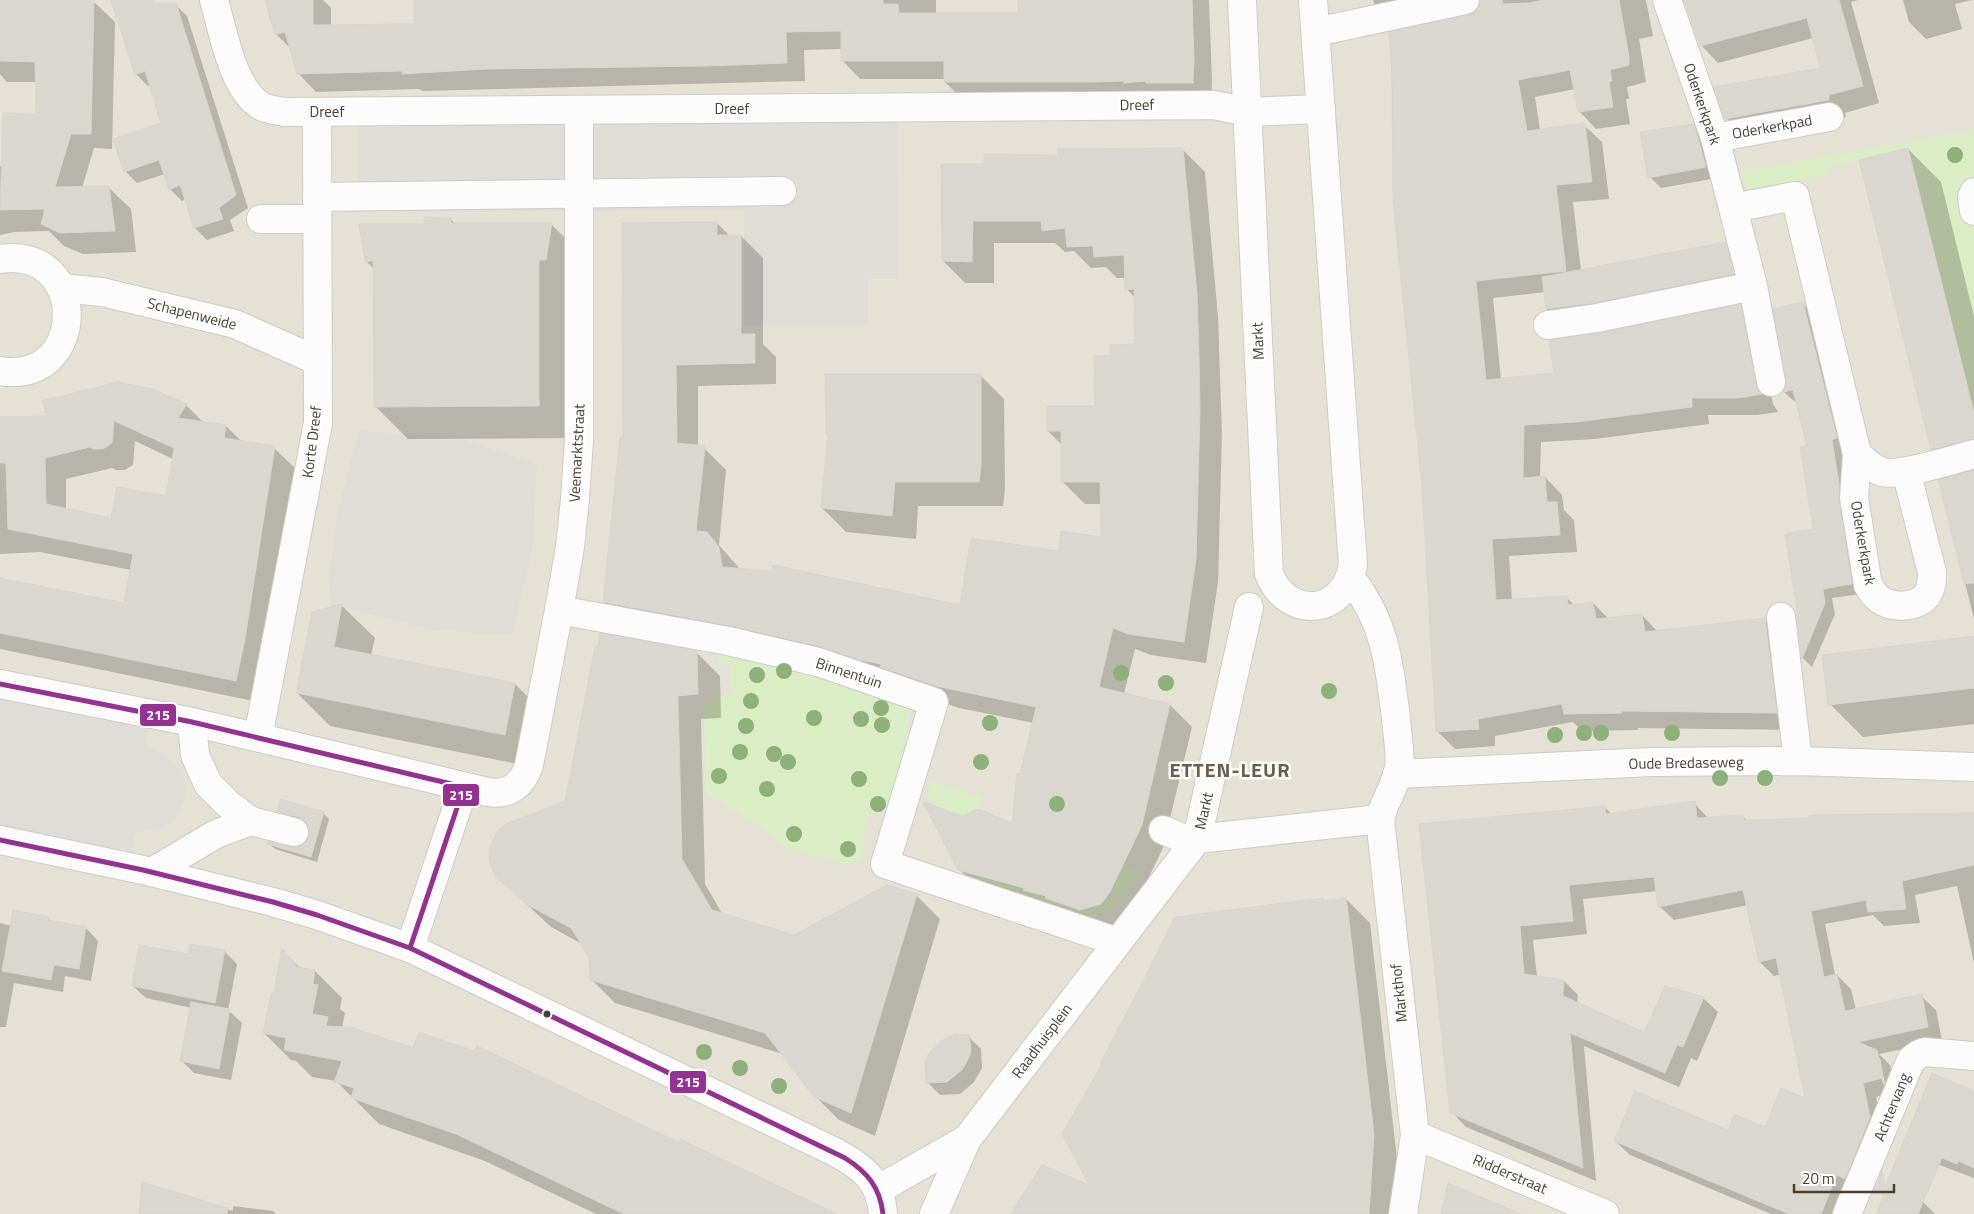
<svg xmlns="http://www.w3.org/2000/svg" width="1974" height="1214" viewBox="0 0 1974 1214" font-family="'Titillium Web',sans-serif">
	<style>
		.residential { fill: #e5e1d4 }
		.green { fill: #dbedc5 }
		.parking { fill: #dfddd8 }
		.shadow { fill: #0003; fill-rule: evenodd }
		.building { fill: #dad7d0; stroke: #d8d5ce; fill-rule: evenodd }
		.lines { fill: none; stroke-linecap: round; stroke-linejoin: round }
		.minor-casing { stroke: #ceccc5; stroke-width: 30 }
		.minor { stroke: #fdfcfc; stroke-width: 28 }
		.bus-1-casing { stroke: #fff; stroke-width: 9 }
		.bus-1 { stroke: #953192; stroke-width: 5 }
		.tree { fill: #8eb17a }
		.bus-dot { fill: #474033; stroke: #fff; stroke-width: 2 }
		.labels { text-anchor: middle; stroke-width: 5; stroke-linejoin: round; paint-order: stroke }
		.street-label { font-size: 15px; fill: #474033; stroke: #fff }
		.district-label { font-size: 20px; font-weight: bold; letter-spacing: 1px; fill: #6b5f49; stroke: #fff }
		.line-badge { stroke: #fff; stroke-width: 2 }
		.badge-label { font-size: 14px; text-anchor: middle; font-weight: bold; fill: #fff }
	</style>
	<rect width="100%" height="100%" fill="#f0eee8"/>
	<rect class="residential" x="0" y="0" width="1974" height="1214"/>
	<g class="green">
		<path d="M1974 130V413L1908 148 1828 167 1830 174 1748 192 1741 171Z"/>
		<path d="M716 647 815 669 912 704 893 795 865 819 863 857 847 865 783 846 749 818 747 820 734 809 732 811 719 799 717 801 706 792 704 708 717 696 731 695 730 664 718 663Z"/>
		<path d="M931 781 982 798 975 818 972 812 963 816 935 806 931 798 924 801Z"/>
		<path d="M1092 849 1142 873 1115 905 1108 911 1094 915H1079L975 881 977 875 1004 878 1002 883 1005 884 1007 879 1026 885 1024 891H1027L1028 886 1047 892 1045 897 1090 907 1093 906Z"/>
	</g>
	<g class="parking">
		<path d="M897 122 898 279H868V324L744 325V210L359 212 358 124Z"/>
		<path d="M359 431 432 435 465 440 537 464 532 552 512 635 433 630 331 604 329 581 338 510Z"/>
		<path d="M0 694 149 723 146 747 164 755 174 763 182 774 186 786 185 799 180 812 172 822 160 829 137 833 135 835 131 856 0 830Z"/>
	</g>
	<g class="shadow">
		<path d="M0 0 93 1 115 22 112 149 94 148 82 188H109L131 209 136 252 83 254 64 246 49 231 14 232 0 235V166H3L42 131 36 82H7L0 74Z"/>
		<path d="M266 0H323L331 8V26L416 25 415 0H936V15H1019V0H1209L1212 81 1211 101 963 100 945 82V79H860L842 60V49L804 50 805 81 422 91 419 89 316 92 298 73 291 49 276 34Z"/>
		<path d="M1373 0H1646L1653 36 1639 39 1646 82 1627 87 1629 99H1626L1630 124 1596 129 1579 111 1575 89 1535 97 1540 130 1584 125 1602 142 1609 199 1573 202 1581 271 1725 243 1731 249 1739 280 1553 315 1547 309 1546 292 1493 298 1501 380 1556 374 1600 335 1740 306 1758 323 1773 404 1778 412 1757 415H1708L1709 424 1595 439 1541 442 1540 478 1545 477 1562 495 1564 510 1574 520 1577 552 1509 556 1512 600 1566 597 1574 605 1593 603 1609 619 1642 615 1658 632 1765 620 1782 637 1793 730 1638 728V730L1582 731 1573 722 1495 736V746L1455 749 1437 731 1423 486 1394 201 1391 33 1469 16 1477 12 1481 1 1391 21 1374 3Z"/>
		<path d="M1684 0H1858L1851 2 1879 103 1845 113 1846 117 1743 135 1726 118 1822 69 1813 38 1718 63 1701 45Z"/>
		<path d="M1903 0H1972L1955 4 1962 29 1926 39 1909 22Z"/>
		<path d="M155 4H175L187 16 248 208 230 220 234 231 207 240 195 228 186 199 182 201 170 189 165 174 137 183 125 171 163 124 150 85 148 86 136 74Z"/>
		<path d="M1693 125 1704 136 1717 178 1661 188 1650 177Z"/>
		<path d="M1908 149 1941 182 1974 316V619L1940 481 1959 476 1932 449Z"/>
		<path d="M1183 150 1205 172 1218 317 1222 434 1218 582 1206 663 1151 655 1135 649 1124 694 1170 705 1192 727 1163 848 1131 914 1123 926 1103 932 981 892 959 869 963 817 1013 825 1021 775 1034 723 959 708 904 689 626 624 604 602 625 439 717 223 730 236H741L763 258V344L776 357V384L698 386V447L704 448 726 470 719 545 740 569 961 606 1059 552 1102 538V504H1085L1063 482 1062 445 1048 431 1097 407 1112 356 1136 345 1135 298 1127 289 1126 278H1117L1106 267 1091 268 1074 251 1065 252 1055 243H994V283H965L943 261 985 165 1059 156Z"/>
		<path d="M450 219 456 224H551L584 257 572 438 408 439 375 406 374 269 366 261 425 225Z"/>
		<path d="M1803 304 1813 314 1846 448 1841 449 1861 594 1832 598 1835 614 1812 667 1803 658 1798 616 1815 530 1809 447 1797 401H1794L1784 392 1787 387Z"/>
		<path d="M980 375 1004 399 1005 490 1003 506H918L916 539 846 532 822 508 829 435Z"/>
		<path d="M186 405 204 423 226 426 242 442 274 448 296 469 258 702 0 649V580L125 605 131 570 40 552 0 554V419L49 418ZM135 441 173 459 167 497 112 519 66 510V479L112 468 116 470H125L133 465Z"/>
		<path d="M342 606 375 638 371 655 515 684 548 717 537 768 330 726 297 693 313 613Z"/>
		<path d="M1974 637V724L1863 737 1830 704Z"/>
		<path d="M696 652 720 676 721 718 701 719 705 884 723 915 794 936 916 895 940 919 875 1136 839 1120 815 1096 783 1054 615 1003 591 979 590 957 582 944 551 927 497 876 566 802Z"/>
		<path d="M1694 803 1709 819 1743 816 1747 821 1974 814V963L1957 886 1915 895 1920 923 1884 926 1873 915 1825 924 1835 975H1837L1851 989 1856 1010 1921 996 1936 1010 1942 1041 1879 1054 1890 1065 1896 1092 1876 1097 1884 1132 1841 1214H1771L1630 1155 1615 1141 1765 1128 1807 1100 1781 974 1774 976 1760 962 1748 905 1674 920 1659 906 1657 891 1583 899 1587 934 1533 940 1537 977 1564 981 1578 995 1577 1004 1644 1034 1703 998 1718 1012 1697 1061 1691 1058 1679 1087 1584 1046 1596 1181 1466 1127 1452 1112 1420 825 1605 808 1612 814ZM1877 1058H1880L1885 1084H1883Z"/>
		<path d="M278 811 323 813 329 819 317 862 275 849 269 844 298 848 306 844 310 837 308 824 284 817Z"/>
		<path d="M1346 899 1370 923 1397 1159 1394 1214H1011L1092 1187 1322 900 1324 902Z"/>
		<path d="M48 918 52 922 86 928 98 941 91 981 65 976 63 992 14 983 6 1027H0V923L12 926Z"/>
		<path d="M224 951 237 964 228 1010 242 1023 231 1080 194 1073 181 1060 192 1008 146 998 133 986 189 956Z"/>
		<path d="M283 951 301 969 315 971 342 998 340 1009 345 1013 342 1028 824 1214H596L485 1161 379 1124 336 1081 312 1077 296 1061 291 1060 264 1033 275 993Z"/>
		<path d="M968 1036 981 1049 982 1068 974 1082 960 1094 940 1095 927 1082Z"/>
		<path d="M1974 1092V1178L1921 1158Z"/>
		<path d="M143 1184 233 1211V1206L273 1211 276 1214H140Z"/>
		<path d="M1923 1202 1935 1214H1877Z"/>
	</g>
	<g class="building">
		<path d="M0 0H94L91 134H71L55 187 109 186 115 231 60 233 41 224 45 209 0 210 3 113 36 114 35 62 0 61Z"/>
		<path d="M111 0H153L154 3H176L236 195 219 208 223 219 194 228 180 185 169 190 159 160 124 172 113 139 161 123 145 71 135 75Z"/>
		<path d="M265 0H313V25L415 24 414 0H883V4H898L899 13H1018V0H1192L1194 61 1193 83H1146L1145 81 1124 83V81L1093 82H944V61H841V31L786 32 787 63 706 66 487 69 402 74V71L297 74 285 32 275 35Z"/>
		<path d="M1480 0H1502L1503 4 1529 3 1543 0H1619L1629 57V65L1610 70 1612 81 1609 82 1613 107 1578 112 1570 70 1518 80 1527 131 1585 123 1592 182 1556 185 1566 271 1476 281 1486 380 1554 373 1549 340 1600 333 1741 304 1756 385 1762 394 1739 398H1692V407L1576 422 1524 425 1523 478 1545 476 1547 502H1557L1560 535 1492 539 1496 600 1567 596 1568 605 1593 602 1596 619 1642 614 1645 632 1765 618 1777 713 1621 711 1622 713 1564 714 1562 704 1478 719 1479 729 1436 732 1422 486 1393 201 1392 74 1389 32 1469 15 1476 11 1480 5Z"/>
		<path d="M1684 0H1839L1863 86 1829 95V100L1725 119 1714 87 1820 68 1807 18 1700 46Z"/>
		<path d="M1694 124 1706 167 1648 178 1640 132Z"/>
		<path d="M1183 148 1197 294 1199 356 1200 411 1196 559 1184 642 1128 634 1113 628 1099 687 1170 704 1142 825 1110 892 1101 904 1080 910 1045 898 1046 896 1023 890 1024 888 958 870 923 802 963 816 978 809 1012 823 1017 773 1020 774 1036 707 936 686 880 667 881 664 859 660 822 647 731 626 603 602 620 437 623 438 622 223 717 222V235H741V334H755V363L676 365 677 443 705 446 696 531 707 532 719 547 722 567 772 571 773 565 960 605 971 538 1058 551 1061 531 1101 537 1100 482H1061V431H1047V406H1095L1094 356 1111 355 1110 345 1135 344 1134 289 1125 290 1124 255 1094 257 1093 246 1067 247 1065 228 1042 231 1041 221H973L972 262 942 261 941 164H984V154L1058 155 1057 149Z"/>
		<path d="M1908 148 1974 413V439L1931 450 1859 160Z"/>
		<path d="M424 217 451 218V223H552L546 260H539V406L374 407 373 261 365 262 359 224H424Z"/>
		<path d="M1726 242 1734 274 1594 303 1546 309 1542 277Z"/>
		<path d="M1803 302 1837 438 1832 440 1839 483V500L1852 584 1823 589 1825 603 1802 659 1796 615H1798L1785 534 1813 529 1800 447 1807 446 1793 390 1783 392 1786 387V379L1773 309Z"/>
		<path d="M825 374H981V466L979 482H895L892 516 821 508 828 434 826 433Z"/>
		<path d="M118 382 152 389 187 404 178 418 226 425 224 438 275 446 245 639 236 681 0 633V578L124 603 133 554 8 529 6 463H0V417L47 416 42 401ZM114 421 174 448 166 496 117 487 111 518 46 504 45 458 90 447 93 449H103L112 443Z"/>
		<path d="M1974 470V583L1964 584 1938 480Z"/>
		<path d="M342 604 334 647 515 683 505 735 296 693 312 612Z"/>
		<path d="M600 633 697 651 698 694 678 696 682 859 712 910 794 935 887 885 917 894 851 1113 814 1097 765 1033 590 980 589 957 571 928 526 904 496 877 494 872 489 861V849L497 832 506 824 565 801 595 647 598 646Z"/>
		<path d="M1974 636V688L1828 705 1822 655Z"/>
		<path d="M281 799 324 812 311 857 267 844 268 841 290 847H298L305 843 309 836V827L305 821 298 817 277 812Z"/>
		<path d="M1695 801 1697 818 1743 815 1744 820 1809 818V815L1974 813V865L1902 881 1906 909 1868 912 1866 900 1811 911 1824 977 1837 974 1845 1011 1922 994 1928 1027 1858 1042 1877 1050 1883 1078 1863 1083 1870 1117 1845 1179 1837 1175 1821 1214H1789L1614 1141 1635 1091 1728 1130 1734 1114 1765 1127 1781 1088 1805 1098 1776 958 1759 962 1743 890 1658 907 1654 877 1569 885 1573 921 1520 926 1524 974 1564 980 1563 996 1644 1032 1665 986 1704 997 1683 1047 1677 1045 1665 1073 1570 1033 1583 1168 1450 1113 1419 824 1605 806 1606 814Z"/>
		<path d="M1323 898V901L1346 898 1348 912 1374 1134 1369 1214H1010L1042 1165 1089 1185 1062 1134 1102 1064 1100 1063 1145 978 1175 917Z"/>
		<path d="M13 910 49 917 48 920 86 927 79 969 54 965 51 980 2 971Z"/>
		<path d="M190 944 225 950 215 1003 132 986 139 945 188 954Z"/>
		<path d="M282 948 297 967 315 970 313 984 318 985 312 1014 328 1017 326 1026 350 1027 413 1048 419 1032 474 1051 477 1046 678 1142 680 1139 837 1214H624L456 1134 351 1098 354 1088 334 1082 342 1061 284 1050 286 1038 263 1033 271 994 274 992Z"/>
		<path d="M191 1002 230 1009 219 1069 180 1061Z"/>
		<path d="M955 1034 969 1035 971 1048 970 1055 966 1063 962 1070 947 1082 926 1083 925 1061 929 1053 941 1041Z"/>
		<path d="M1932 1073 1974 1091V1168L1958 1161 1957 1164 1942 1158 1918 1214H1876L1884 1195 1874 1191 1882 1171 1885 1187Z"/>
		<path d="M142 1182 228 1208 227 1214H139Z"/>
		<path d="M1448 1183 1521 1214H1441Z"/>
	</g>
	<g class="lines">
		<g class="minor-casing">
			<g id="minor">
				<path d="M214 0C223 31 233 92 263 107 270 110 278 111 286 112L1214 105 1248 112 1321 109"/>
				<path d="M1242 0 1269 574C1288 620 1344 616 1353 565L1313 0"/>
				<path d="M1667 0 1715 138 1753 286 1771 382"/>
				<path d="M1316 32 1465 0"/>
				<path d="M1715 138 1829 117"/>
				<path d="M1974 192 1972 197 1974 211"/>
				<path d="M317 197 782 191"/>
				<path d="M1733 208 1795 196 1857 454C1865 461 1871 468 1882 472 1900 477 1954 459 1974 454"/>
				<path d="M261 219H317"/>
				<path d="M0 259C89 245 89 385 0 371"/>
				<path d="M61 288 102 292 235 324 318 361"/>
				<path d="M1548 325 1597 318 1753 286"/>
				<path d="M1857 454 1854 498 1868 585C1872 592 1876 598 1884 602 1896 608 1918 607 1927 595 1932 588 1932 580 1932 572L1906 471"/>
				<path d="M1351 578C1386 624 1389 663 1396 718 1397 735 1401 752 1399 768 1396 786 1384 801 1380 819L1415 1135 1403 1214"/>
				<path d="M559 610 728 641 818 662 934 702 885 864 1118 942"/>
				<path d="M1781 617 1798 761"/>
				<path d="M0 684 192 722 488 792C509 796 523 784 529 765L559 610 570 547 575 499 579 440V110"/>
				<path d="M192 722 195 755 208 784 228 804 251 821 294 832"/>
				<path d="M258 737 318 423 317 112"/>
				<path d="M1397 774 1652 762 1798 761 1974 767"/>
				<path d="M1163 830 1194 843"/>
				<path d="M1197 839 1249 607"/>
				<path d="M0 840 143 870 273 902 317 915 410 948 835 1152C863 1167 881 1181 883 1214"/>
				<path d="M152 872 216 834 251 821"/>
				<path d="M410 948 464 787"/>
				<path d="M1415 1135 1605 1214"/>
				<path d="M879 1189 967 1139"/>
				<path d="M934 1214 967 1139 1197 839 1380 819"/>
				<path d="M1847 1214 1911 1060 1919 1054 1925 1052 1974 1056"/>
			</g>
		</g>
		<use href="#minor" class="minor"/>
		<g class="bus-1-casing">
			<g id="bus-1">
				<path d="M0 684 192 722 464 787 410 948"/>
				<path d="M0 840 143 870 273 902 317 915 410 948 845 1158C867 1172 880 1187 883 1214"/>
			</g>
		</g>
		<use href="#bus-1" class="bus-1"/>
	</g>
	<g class="tree">
		<circle cx="1955" cy="155" r="8"/>
		<circle cx="784" cy="671" r="8"/>
		<circle cx="1121" cy="673" r="8"/>
		<circle cx="757" cy="675" r="8"/>
		<circle cx="1166" cy="683" r="8"/>
		<circle cx="1329" cy="691" r="8"/>
		<circle cx="751" cy="701" r="8"/>
		<circle cx="881" cy="708" r="8"/>
		<circle cx="814" cy="718" r="8"/>
		<circle cx="861" cy="719" r="8"/>
		<circle cx="990" cy="723" r="8"/>
		<circle cx="882" cy="725" r="8"/>
		<circle cx="746" cy="726" r="8"/>
		<circle cx="1584" cy="733" r="8"/>
		<circle cx="1601" cy="733" r="8"/>
		<circle cx="1672" cy="733" r="8"/>
		<circle cx="1555" cy="735" r="8"/>
		<circle cx="740" cy="752" r="8"/>
		<circle cx="774" cy="754" r="8"/>
		<circle cx="788" cy="762" r="8"/>
		<circle cx="981" cy="762" r="8"/>
		<circle cx="719" cy="776" r="8"/>
		<circle cx="1720" cy="778" r="8"/>
		<circle cx="1765" cy="778" r="8"/>
		<circle cx="859" cy="779" r="8"/>
		<circle cx="767" cy="789" r="8"/>
		<circle cx="878" cy="804" r="8"/>
		<circle cx="1057" cy="804" r="8"/>
		<circle cx="794" cy="834" r="8"/>
		<circle cx="848" cy="849" r="8"/>
		<circle cx="704" cy="1052" r="8"/>
		<circle cx="740" cy="1068" r="8"/>
		<circle cx="779" cy="1086" r="8"/>
	</g>
	<circle class="bus-dot" cx="547" cy="1014" r="4.5"/>
	<g class="labels">
		<g class="street-label">
			<text transform="translate(1702 104) rotate(71)" y="5">Oderkerkpark</text>
			<text transform="translate(1137 105) rotate(-1)" y="5">Dreef</text>
			<text x="732" y="114">Dreef</text>
			<text x="327" y="117">Dreef</text>
			<text transform="translate(1772 127) rotate(-10)" y="5">Oderkerkpad</text>
			<text transform="translate(192 314) rotate(14)" y="5">Schapenweide</text>
			<text transform="translate(1258 341) rotate(-92)" y="5">Markt</text>
			<text transform="translate(312 442) rotate(-83)" y="5">Korte Dreef</text>
			<text transform="translate(577 453) rotate(-87)" y="5">Veemarktstraat</text>
			<text transform="translate(1863 543) rotate(80)" y="5">Oderkerkpark</text>
			<text transform="translate(849 673) rotate(18)" y="5">Binnentuin</text>
			<text transform="translate(1686 763) rotate(-1)" y="5">Oude Bredaseweg</text>
			<text transform="translate(1204 811) rotate(-77)" y="5">Markt</text>
			<text transform="translate(1399 993) rotate(-96)" y="5">Markthof</text>
			<text transform="translate(1042 1041) rotate(-53)" y="5">Raadhuisplein</text>
			<text transform="translate(1892 1107) rotate(-68)" y="5">Achtervang</text>
			<text transform="translate(1510 1174) rotate(23)" y="5">Ridderstraat</text>
		</g>
		<g class="district-label">
			<text x="1230" y="777">ETTEN-LEUR</text>
		</g>
	</g>
	<g class="line-badge">
		<rect x="139" y="703" width="38" height="24" rx="5" fill="#953192"/>
		<rect x="442" y="783" width="38" height="24" rx="5" fill="#953192"/>
		<rect x="669" y="1070" width="38" height="24" rx="5" fill="#953192"/>
	</g>
	<g class="badge-label">
		<text x="158" y="720">215</text>
		<text x="461" y="800">215</text>
		<text x="688" y="1087">215</text>
	</g>
	<path d="M1794 1184v8h100v-8" fill="none" stroke="#474033" stroke-width="2.5"/>
	<text x="1802" y="1184" font-size="15" fill="#474033" stroke="#ffffff" stroke-width="4" paint-order="stroke">20 m</text>
</svg>
